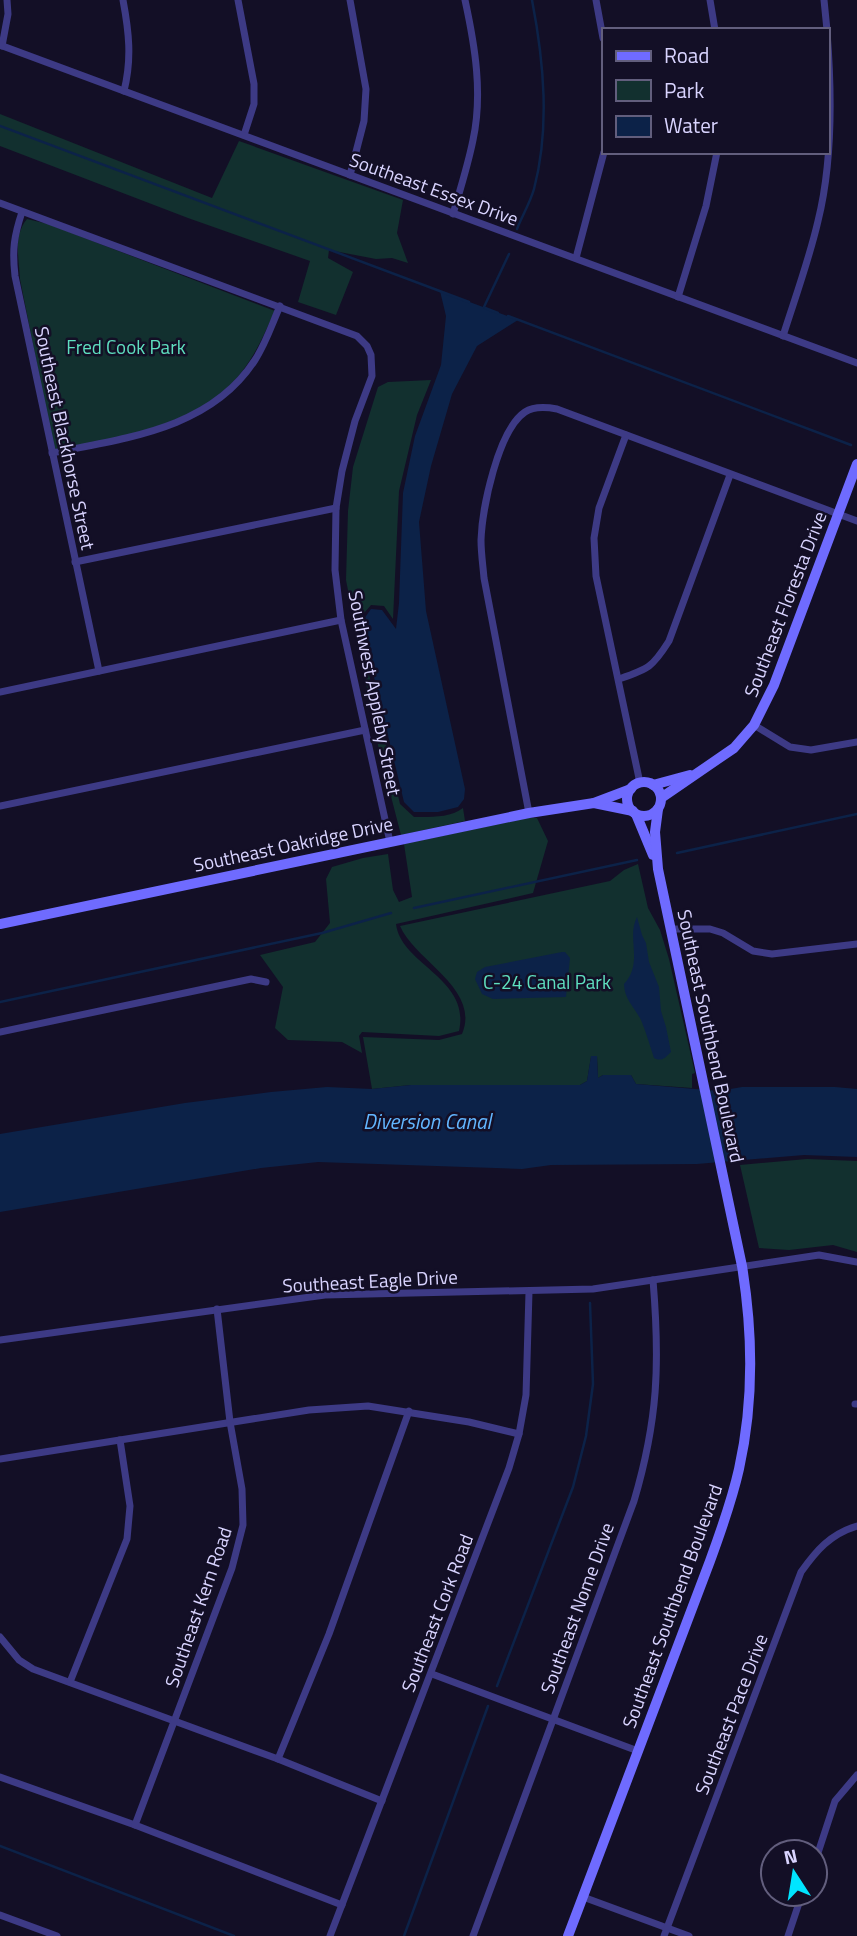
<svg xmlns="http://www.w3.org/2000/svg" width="857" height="1936" viewBox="0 0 857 1936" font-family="'Titillium Web',sans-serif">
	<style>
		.green { fill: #12302f }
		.water { fill: #0c2248 }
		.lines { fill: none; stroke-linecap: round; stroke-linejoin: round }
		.stream { stroke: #0c2248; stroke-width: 2.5 }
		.street { stroke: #3d3a85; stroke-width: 7 }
		.secondary { stroke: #6f6bff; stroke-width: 10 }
		.labels { text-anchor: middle; stroke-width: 5; stroke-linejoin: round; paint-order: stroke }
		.street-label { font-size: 19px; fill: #d9d4ff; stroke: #130f26 }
		.park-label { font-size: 19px; fill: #5fe0c0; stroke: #130f26 }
		.water-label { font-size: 21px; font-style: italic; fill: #62b6ff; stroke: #130f26 }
	</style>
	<rect width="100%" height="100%" fill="#130f26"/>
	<g class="green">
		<path d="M0 114 212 198 239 141 403 200 397 233 408 263 392 258 376 259 329 250 328 258 353 272 336 315 298 302 310 261 188 218 0 146Z"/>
		<path d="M27 219 48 224 275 311C267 327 260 345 250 360 209 426 124 436 54 450L20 279C19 258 13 236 27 219Z"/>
		<path d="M431 380 417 415 399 491 393 619 384 606 371 605 358 620 357 624 400 804 414 817C430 817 450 818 463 808L465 821 401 835 379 750 346 580 348 511 353 467 378 387 388 382Z"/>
		<path d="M528 818H537L548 841 533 893 396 924C401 965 471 978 459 1031L439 1036 362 1032 359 1036 362 1053 342 1042 288 1040 275 1028 283 987 260 955 315 942 330 923 326 879 332 867 363 858 388 854 393 890 399 902 412 897 404 844Z"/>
		<path d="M638 864 648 908 660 930 669 959 695 1073 692 1074V1088L636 1084 631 1075H603L598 1078 597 1057H591L587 1081 580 1085H411L372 1089 363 1037 439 1040 462 1034C481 989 415 961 400 926L610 881 624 870Z"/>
		<path d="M807 1159 857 1161V1252L833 1245 789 1250 759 1248 740 1165Z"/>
	</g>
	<g class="water">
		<path d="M440 291 518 320 477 346 452 394 431 466 419 522 426 611 465 789 464 799 458 807 438 812H414L404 802 361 623 371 609 382 610 396 629 399 603 403 493 415 436 441 365 446 316Z"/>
		<path d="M637 917 642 935 646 943 649 962 659 987 661 1011 666 1027 671 1052C665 1058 662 1062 654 1058 650 1046 646 1032 641 1020 635 1008 624 999 624 984 644 962 626 938 637 917Z"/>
		<path d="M562 952H565L570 958 566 997 493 999 482 994 475 979 477 972 485 967Z"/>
		<path d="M591 1056H597L598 1078 603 1075H631L636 1084 719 1091 742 1087H835L857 1089V1157L804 1155 697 1164 551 1165 522 1169 318 1162 261 1168 0 1212V1134L185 1103 271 1092 327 1087 372 1089 411 1085H580L587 1081Z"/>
	</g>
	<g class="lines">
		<g class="stream">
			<path d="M0 126 469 302"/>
			<path d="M517 229C522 216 530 203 534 189 550 128 544 62 532 0"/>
			<path d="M484 307 509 254"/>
			<path d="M485 308 498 313"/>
			<path d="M508 316 851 445"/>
			<path d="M677 853 857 814"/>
			<path d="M414 908 637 860"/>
			<path d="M0 1002 322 933 391 913"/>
			<path d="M497 1686 573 1487 586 1436 593 1384 590 1303"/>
			<path d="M0 1846 234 1936"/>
			<path d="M404 1936 488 1706"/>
		</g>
		<g class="street">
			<path d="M123 0C129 32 132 59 124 91"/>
			<path d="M238 0 254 84V104L244 135"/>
			<path d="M350 0 366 89 364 121 350 175"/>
			<path d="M596 0 603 38"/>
			<path d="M710 0 715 30"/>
			<path d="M824 0 827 30"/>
			<path d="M0 45 857 363"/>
			<path d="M2 46 8 14 7 0"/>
			<path d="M0 203 357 336 367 346 371 355 372 376 355 421 342 471 336 508 335 570 341 620 390 842"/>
			<path d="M22 212C14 236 12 250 15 276L99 671"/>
			<path d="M453 214C460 190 468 165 473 140 483 94 475 46 465 0"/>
			<path d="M576 258 604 152"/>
			<path d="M678 297 706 206 717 152"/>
			<path d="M783 336C795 298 809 260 818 221 833 161 832 94 827 32"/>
			<path d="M626 435 599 508 594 538 596 576 640 783"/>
			<path d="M52 453C126 438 211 429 255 360 266 343 272 324 280 306"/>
			<path d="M75 562 336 508"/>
			<path d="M619 679C648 669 652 668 669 641L730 475"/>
			<path d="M0 692 341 620"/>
			<path d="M754 725 790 747 811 750 857 742"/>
			<path d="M0 806 365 730"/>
			<path d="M529 813 484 578C483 566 481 553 481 540 482 509 498 430 525 412 534 406 546 407 557 409L857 521"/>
			<path d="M671 929H710L723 933 753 951 772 954 857 944"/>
			<path d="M0 1032 251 979 266 982"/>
			<path d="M0 1340 325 1295 593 1289 819 1255 857 1262"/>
			<path d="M855 1404H857"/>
			<path d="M0 1459 309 1410 368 1406 469 1422 519 1434"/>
			<path d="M0 1637 19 1660 33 1669 278 1759 382 1801"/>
			<path d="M432 1674 638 1751"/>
			<path d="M70 1682 127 1539 130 1506 120 1440"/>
			<path d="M278 1759 329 1634 409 1411"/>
			<path d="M0 1777 135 1825 342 1905"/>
			<path d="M135 1825 232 1568 243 1525 242 1489 230 1422 217 1309"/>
			<path d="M815 1862 835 1801 857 1775"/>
			<path d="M583 1897 689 1936"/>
			<path d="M0 1915 57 1936"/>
			<path d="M330 1936 509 1468 519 1434 526 1395 529 1292"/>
			<path d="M473 1936 634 1501C658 1420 660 1364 653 1280"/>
			<path d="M664 1936 801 1572C816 1551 830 1534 857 1526"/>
			<path d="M788 1936 802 1894"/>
		</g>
		<g class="secondary">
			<circle cx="644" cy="799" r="17"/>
			<path d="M653 785 690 775"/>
			<path d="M661 798 734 748 754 725 774 685 857 464"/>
			<path d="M594 803 633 811"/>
			<path d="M636 814 653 855"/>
			<path d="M0 924 529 813 594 803 631 789"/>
			<path d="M568 1936 710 1561C721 1531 732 1500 739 1469 754 1402 753 1334 742 1266L658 869 655 832 658 809"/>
		</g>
	</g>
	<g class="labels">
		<g class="street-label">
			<text transform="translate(434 189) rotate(20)" y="7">Southeast Essex Drive</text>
			<text transform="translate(65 438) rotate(78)" y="7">Southeast Blackhorse Street</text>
			<text transform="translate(785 604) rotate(-69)" y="7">Southeast Floresta Drive</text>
			<text transform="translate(375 693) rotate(79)" y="7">Southwest Appleby Street</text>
			<text transform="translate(293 844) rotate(-12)" y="7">Southeast Oakridge Drive</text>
			<text transform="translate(711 1036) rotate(78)" y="7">Southeast Southbend Boulevard</text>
			<text transform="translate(370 1281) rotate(-3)" y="7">Southeast Eagle Drive</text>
			<text transform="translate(672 1606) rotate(-70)" y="7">Southeast Southbend Boulevard</text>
			<text transform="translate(198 1607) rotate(-71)" y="7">Southeast Kern Road</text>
			<text transform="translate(577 1608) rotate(-70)" y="7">Southeast Nome Drive</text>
			<text transform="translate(437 1613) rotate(-69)" y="7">Southeast Cork Road</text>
			<text transform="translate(731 1714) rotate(-69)" y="7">Southeast Pace Drive</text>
		</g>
		<g class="park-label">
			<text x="126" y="354">Fred Cook Park</text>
			<text x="547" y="989">C-24 Canal Park</text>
		</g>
		<g class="water-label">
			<text x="427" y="1129">Diversion Canal</text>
		</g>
	</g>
	<rect x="602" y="28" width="228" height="126" fill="#130f26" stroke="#625e7d" stroke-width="2"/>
	<rect x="616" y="51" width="35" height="10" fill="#6f6bff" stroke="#625e7d" stroke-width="2"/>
	<text x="664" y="63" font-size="21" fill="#d9d4ff">Road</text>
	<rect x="616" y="80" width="35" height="21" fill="#12302f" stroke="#625e7d" stroke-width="2"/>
	<text x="664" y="98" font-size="21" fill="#d9d4ff">Park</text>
	<rect x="616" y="116" width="35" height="21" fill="#0c2248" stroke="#625e7d" stroke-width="2"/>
	<text x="664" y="133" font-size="21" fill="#d9d4ff">Water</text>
	<g transform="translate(794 1873) rotate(348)"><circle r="33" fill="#130f26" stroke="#625e7d" stroke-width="2"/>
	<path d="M0-5L12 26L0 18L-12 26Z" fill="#00e5ff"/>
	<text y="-10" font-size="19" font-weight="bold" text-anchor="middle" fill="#d9d4ff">N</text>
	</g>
</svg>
